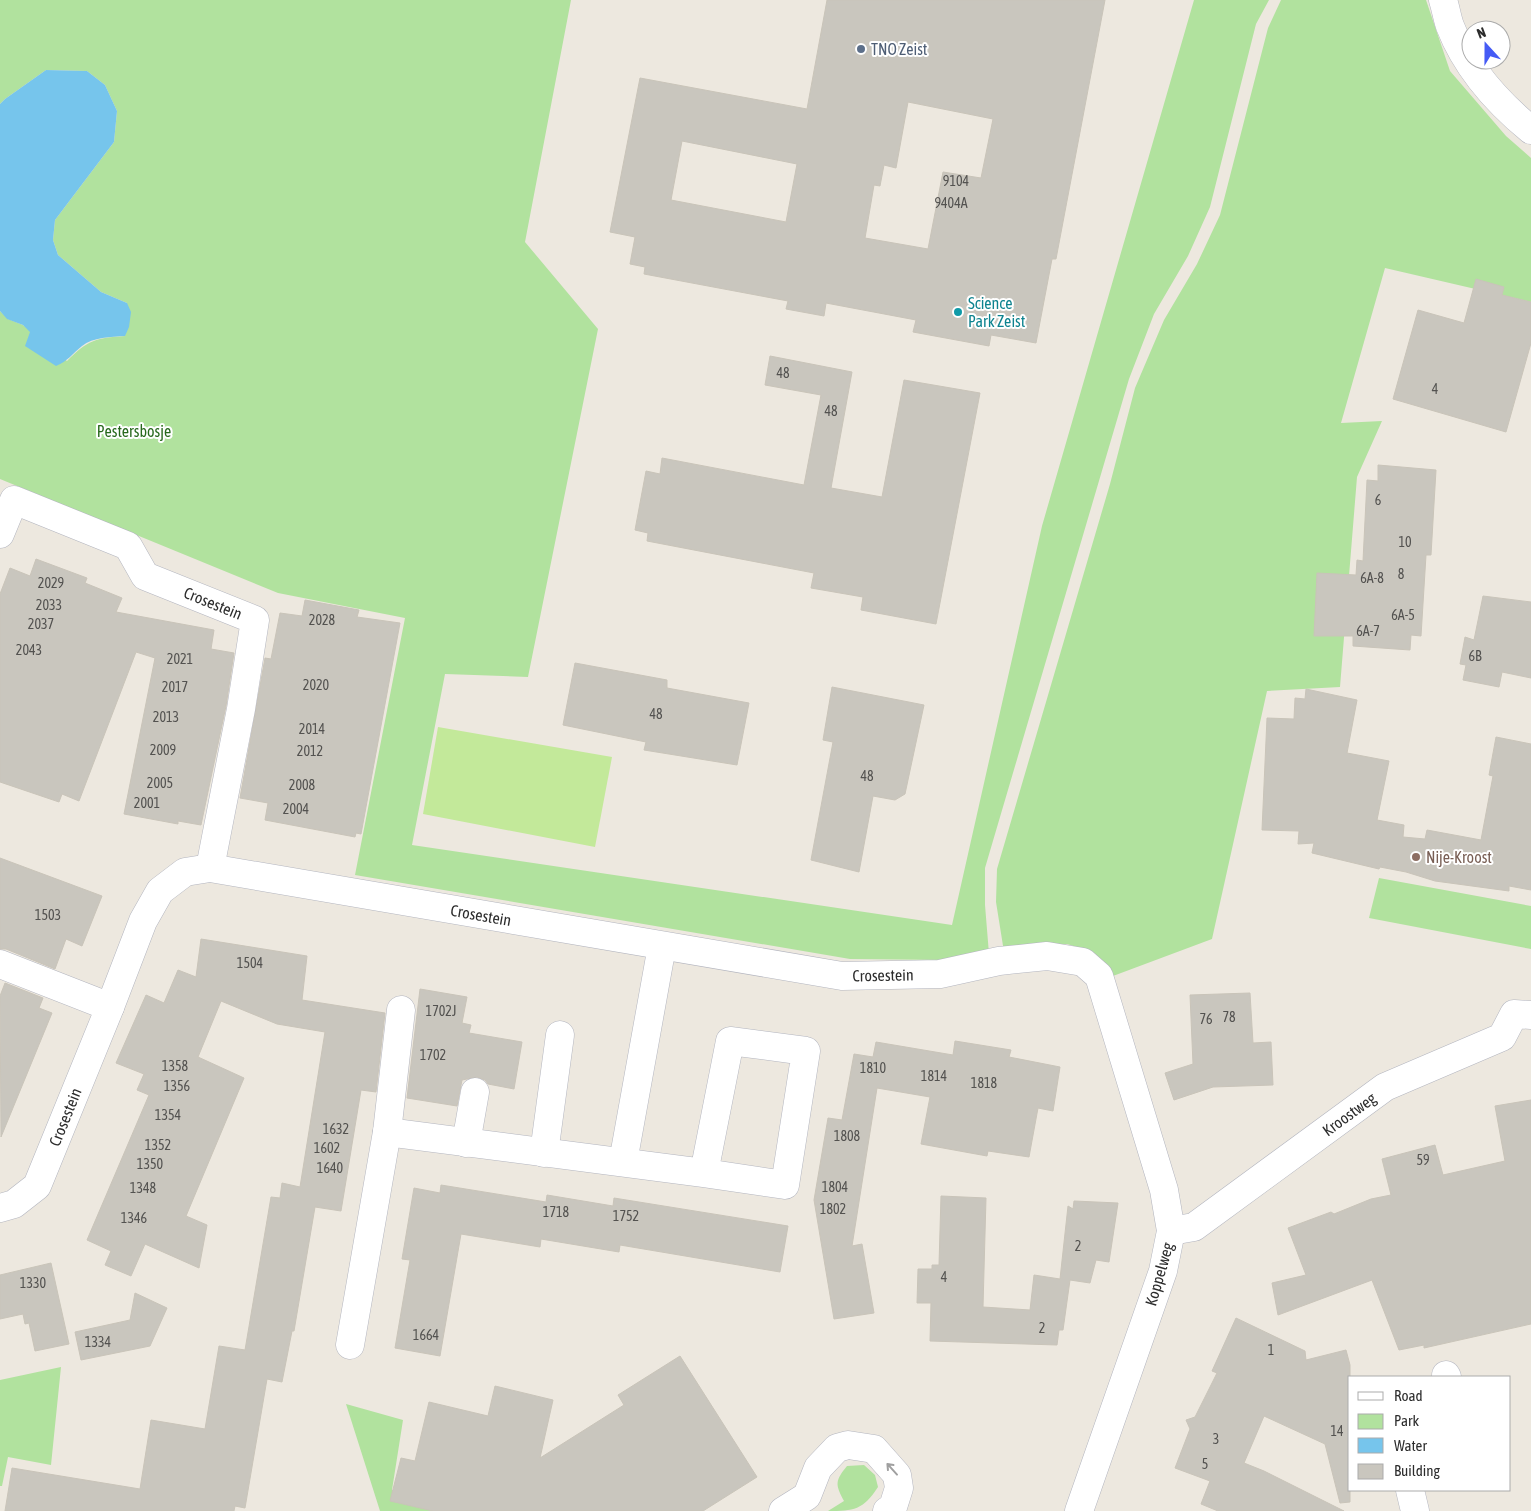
<svg xmlns="http://www.w3.org/2000/svg" width="1531" height="1511" viewBox="0 0 1531 1511" font-family="'Asap Condensed',sans-serif">
	<style>
		.green { fill: #b1e29e }
		.pitch { fill: #c3e99a }
		.water { fill: #76c5ec }
		.building { fill: #c9c6be; stroke: #c9c4b9; fill-rule: evenodd }
		.lines { fill: none; stroke-linecap: round; stroke-linejoin: round }
		.minor-casing { stroke: #b3b5bf; stroke-width: 29 }
		.minor { stroke: #fff; stroke-width: 28 }
		.oneway { stroke: #a0a0a0 }
		.service-dot { fill: #5c6f8a; stroke: #fff; stroke-width: 2 }
		.culture-dot { fill: #0f9aa8; stroke: #fff; stroke-width: 2 }
		.education-dot { fill: #8d6e63; stroke: #fff; stroke-width: 2 }
		.labels { text-anchor: middle; stroke-width: 4; stroke-linejoin: round; paint-order: stroke }
		.number-label { font-size: 14px; fill: #535250 }
		.service-label { font-size: 16px; fill: #4e5e75; stroke: #fff; text-anchor: start }
		.culture-label { font-size: 16px; fill: #0d838f; stroke: #fff; text-anchor: start }
		.park-label { font-size: 16px; fill: #28691d; stroke: #fff }
		.street-label { font-size: 16px; fill: #2c2c2c; stroke: #fff }
		.education-label { font-size: 16px; fill: #785e54; stroke: #fff; text-anchor: start }
	</style>
	<rect width="100%" height="100%" fill="#ede8df"/>
	<g class="green">
		<path d="M0 0H571L525 242 598 329 528 677 445 674 412 845 952 925 1042 526 1194 0H1269L1256 24 1210 207 1188 256 1154 314 1129 379 985 868V905L989 954 949 960 850 959 355 875 405 618 278 593 0 479V311L8 319 23 325 67 361C88 340 95 338 125 336L127 303 101 292 58 255 53 240 55 220 114 142 117 111 105 85 87 71 46 70 5 99 0 104Z"/>
		<path d="M1281 0H1426L1450 71 1506 136 1531 158V302L1385 268 1341 423 1382 421 1357 477 1340 687 1267 691 1212 939 1113 976 1089 951 1067 944 1004 952 996 902 997 869 1110 484 1135 388 1164 320 1197 264 1220 215 1268 28Z"/>
		<path d="M1379 878 1531 906V949L1369 918Z"/>
		<path d="M61 1367 51 1465 8 1457 2 1486H0V1380Z"/>
		<path d="M346 1404 403 1420 392 1490 470 1511H380Z"/>
		<path d="M864 1465 875 1475 878 1487C863 1510 854 1511 828 1511L844 1501C835 1484 835 1481 847 1466Z"/>
	</g>
	<path class="pitch" d="M438 727 612 757 595 847 423 814Z"/>
	<path class="water" d="M46 70 87 71 105 85 117 111 114 142 55 220 53 240 58 255 101 292 127 303 131 312 129 327 125 336C111 337 93 337 82 346 72 354 68 361 56 366L25 346 30 332 23 325 7 319 0 311V104L5 99Z"/>
	<g class="building">
		<path d="M827 0H1105L1056 259H1052L1036 343 991 335 989 346 913 332 916 320 826 303 824 316 786 309 788 301 644 274 645 267 630 264 635 237 610 232 640 78 807 109ZM908 102 993 119 981 178 943 172 928 249 865 238 874 185 880 186 884 165 896 168ZM682 141 797 164 786 222 671 200Z"/>
		<path d="M1476 279 1504 287 1502 295 1531 302V343L1506 432 1393 399 1418 310 1464 323Z"/>
		<path d="M770 356 852 372 831 488 882 497 904 380 980 393 936 624 861 610 863 597 811 588 814 573 647 541 648 533 635 530 646 471 660 474 662 458 804 485 821 395 765 385Z"/>
		<path d="M1378 465 1436 470 1431 555H1426L1421 636 1411 635 1410 650 1353 646V636H1314L1317 573 1356 575 1357 560 1363 561 1367 480 1378 481Z"/>
		<path d="M36 559 87 578 85 583 122 598 116 612 214 630 211 649 234 653 226 706 201 825 178 821V824L124 814 155 658 136 652 79 801 62 794 59 802 0 782V594L10 568 30 576Z"/>
		<path d="M1483 596 1531 602V678L1502 672 1499 687 1463 680 1466 665 1460 664 1465 637 1474 640Z"/>
		<path d="M305 600 359 610 357 617 400 623 361 834 356 833 355 837 265 820 268 803 240 798 265 658 271 659 280 613 302 616Z"/>
		<path d="M575 663 667 680V688L749 703 737 765 644 750 646 742 563 725Z"/>
		<path d="M832 687 924 705 905 794 895 800 873 796 859 872 811 860 833 742 823 740Z"/>
		<path d="M1306 689 1357 700 1347 753 1389 761 1377 820 1404 825 1403 837 1425 839 1427 830 1481 840 1493 776 1489 775 1496 737 1531 744V890L1509 886V891L1435 881 1406 872 1380 867 1379 869 1312 853 1314 843 1298 844 1299 831 1262 830 1267 718 1294 719 1295 698 1305 699Z"/>
		<path d="M0 858 102 896 82 946 66 939 55 969 6 949H0Z"/>
		<path d="M201 939 307 956 302 1000 385 1013 376 1092 361 1090 341 1211 315 1207 294 1331H292L282 1382 267 1379 245 1508 235 1506 234 1511H5L12 1468 140 1489 151 1420 205 1429 219 1346 245 1350 271 1197 280 1198 282 1183 300 1187 325 1032 277 1024 221 1001 198 1057 244 1078 186 1216 207 1225 199 1268 145 1244 131 1276 105 1265 111 1251 87 1240 149 1095 137 1090 144 1074 116 1063 146 995 164 1003 178 970 196 977Z"/>
		<path d="M5 983 43 998 39 1008 52 1013 1 1137 0 996Z"/>
		<path d="M420 989 467 997 462 1023 471 1025 469 1033 522 1042 514 1089 488 1084 485 1080 477 1077 462 1080 457 1106 407 1098Z"/>
		<path d="M1250 993 1253 1043 1271 1042 1273 1085 1213 1087 1174 1100 1165 1073 1193 1064 1190 995Z"/>
		<path d="M955 1041 1011 1050 1009 1057 1060 1067 1053 1111 1038 1108 1029 1157 988 1151 987 1156 921 1144 930 1097 877 1088 852 1246 862 1244 874 1313 834 1319 814 1200 828 1118 842 1120 854 1054 873 1057 876 1042 953 1055Z"/>
		<path d="M1531 1100V1324L1424 1348V1345L1399 1350 1372 1280 1278 1315 1272 1283 1306 1275 1288 1228 1331 1212 1334 1214 1371 1199 1391 1195 1382 1159 1435 1145 1443 1175 1505 1161 1495 1106Z"/>
		<path d="M441 1185 546 1202 547 1195 613 1206 614 1198 788 1226 780 1272 620 1245 619 1252 541 1239 540 1247 461 1234 440 1356 395 1348 410 1260 402 1259 414 1188 440 1193Z"/>
		<path d="M941 1196 986 1198 983 1307 1030 1310 1034 1275 1060 1279 1068 1206 1073 1209 1074 1201 1118 1203 1109 1262 1096 1260 1090 1283 1070 1280 1063 1330H1059L1057 1345 930 1341 931 1303H917L918 1269H932V1265H939Z"/>
		<path d="M51 1263 69 1344 35 1351 29 1323 25 1324 23 1314 0 1319V1275Z"/>
		<path d="M135 1293 167 1308 150 1346 81 1360 75 1332 130 1320Z"/>
		<path d="M1236 1318 1305 1351 1306 1360 1346 1350 1350 1365V1502L1340 1503 1325 1444 1264 1416 1244 1463 1264 1471 1344 1511H1218L1201 1504 1210 1481 1175 1468 1190 1429 1186 1420 1195 1417 1217 1373 1212 1371Z"/>
		<path d="M680 1356 757 1477 703 1511H433L390 1501 401 1458 415 1461 429 1402 488 1416 495 1386 553 1400 540 1458 624 1405 618 1395Z"/>
	</g>
	<g class="lines">
		<g class="minor-casing">
			<g id="minor">
				<path d="M1443 0C1446 9 1447 18 1450 26 1466 67 1498 103 1531 130"/>
				<path d="M0 534 14 500 128 546 145 576 255 620 241 709 210 868"/>
				<path d="M0 964 110 1007"/>
				<path d="M387 1132 704 1173 785 1185 806 1051 730 1041 704 1173"/>
				<path d="M466 1143 475 1092"/>
				<path d="M544 1153 560 1035"/>
				<path d="M623 1162 662 946"/>
				<path d="M0 1208 14 1204 37 1186 110 1007 143 921 160 891 185 872 210 868 842 976 940 974 999 961 1047 956 1083 962 1099 976 1164 1190 1171 1231 1163 1271 1079 1511"/>
				<path d="M1171 1231 1194 1227 1385 1087 1502 1037 1514 1014 1531 1015"/>
				<path d="M350 1345 387 1132 401 1010"/>
				<path d="M1446 1375 1447 1377"/>
				<path d="M1410 1490 1415 1511"/>
				<path d="M783 1511 807 1496 818 1468 837 1448 848 1445 874 1449 897 1475 899 1488 893 1507 887 1511"/>
			</g>
		</g>
		<use href="#minor" class="minor"/>
	</g>
	<defs><path id="oneway-shaft" d="M-6 0H5M1.5-3L5.5 0L1.5 3" fill="none" stroke-width="1.6" stroke-linecap="round" stroke-linejoin="round" transform="scale(1.25)"/></defs>
	<use class="oneway" href="#oneway-shaft" transform="translate(892 1469) rotate(-132)"/>
	<circle class="service-dot" cx="861" cy="49" r="5"/>
	<circle class="culture-dot" cx="958" cy="312" r="5"/>
	<circle class="education-dot" cx="1416" cy="857" r="5"/>
	<g class="labels">
		<g class="number-label">
			<text x="956" y="186">9104</text>
			<text x="951" y="208">9404A</text>
			<text x="783" y="378">48</text>
			<text x="1435" y="394">4</text>
			<text x="831" y="416">48</text>
			<text x="1378" y="505">6</text>
			<text x="1405" y="547">10</text>
			<text x="1401" y="579">8</text>
			<text x="1372" y="583">6A-8</text>
			<text x="51" y="588">2029</text>
			<text x="49" y="610">2033</text>
			<text x="1403" y="620">6A-5</text>
			<text x="322" y="625">2028</text>
			<text x="41" y="629">2037</text>
			<text x="1368" y="636">6A-7</text>
			<text x="29" y="655">2043</text>
			<text x="1475" y="661">6B</text>
			<text x="180" y="664">2021</text>
			<text x="316" y="690">2020</text>
			<text x="175" y="692">2017</text>
			<text x="656" y="719">48</text>
			<text x="166" y="722">2013</text>
			<text x="312" y="734">2014</text>
			<text x="163" y="755">2009</text>
			<text x="310" y="756">2012</text>
			<text x="867" y="781">48</text>
			<text x="160" y="788">2005</text>
			<text x="302" y="790">2008</text>
			<text x="147" y="808">2001</text>
			<text x="296" y="814">2004</text>
			<text x="48" y="920">1503</text>
			<text x="250" y="968">1504</text>
			<text x="441" y="1016">1702J</text>
			<text x="1229" y="1022">78</text>
			<text x="1206" y="1024">76</text>
			<text x="433" y="1060">1702</text>
			<text x="175" y="1071">1358</text>
			<text x="873" y="1073">1810</text>
			<text x="934" y="1081">1814</text>
			<text x="984" y="1088">1818</text>
			<text x="177" y="1091">1356</text>
			<text x="168" y="1120">1354</text>
			<text x="336" y="1134">1632</text>
			<text x="847" y="1141">1808</text>
			<text x="158" y="1150">1352</text>
			<text x="327" y="1153">1602</text>
			<text x="1423" y="1165">59</text>
			<text x="150" y="1169">1350</text>
			<text x="330" y="1173">1640</text>
			<text x="835" y="1192">1804</text>
			<text x="143" y="1193">1348</text>
			<text x="833" y="1214">1802</text>
			<text x="556" y="1217">1718</text>
			<text x="626" y="1221">1752</text>
			<text x="134" y="1223">1346</text>
			<text x="1078" y="1251">2</text>
			<text x="944" y="1282">4</text>
			<text x="33" y="1288">1330</text>
			<text x="1042" y="1333">2</text>
			<text x="426" y="1340">1664</text>
			<text x="98" y="1347">1334</text>
			<text x="1271" y="1355">1</text>
			<text x="1337" y="1436">14</text>
			<text x="1216" y="1444">3</text>
			<text x="1205" y="1469">5</text>
		</g>
		<g class="service-label">
			<text x="871" y="55">TNO Zeist</text>
		</g>
		<g class="culture-label">
			<text x="968" y="309">Science<tspan x="968" dy="18">Park Zeist</tspan></text>
		</g>
		<g class="park-label">
			<text x="134" y="437">Pestersbosje</text>
		</g>
		<g class="street-label">
			<text transform="translate(213 603) rotate(22)" y="6">Crosestein</text>
			<text transform="translate(481 915) rotate(10)" y="6">Crosestein</text>
			<text transform="translate(883 975) rotate(-1)" y="6">Crosestein</text>
			<text transform="translate(1349 1114) rotate(-36)" y="6">Kroostweg</text>
			<text transform="translate(65 1117) rotate(-68)" y="6">Crosestein</text>
			<text transform="translate(1159 1274) rotate(-74)" y="6">Koppelweg</text>
		</g>
		<g class="education-label">
			<text x="1426" y="863">Nije-Kroost</text>
		</g>
	</g>
	<rect x="1348" y="1376" width="162" height="115" fill="#ffffff" stroke="#ababab"/>
	<rect x="1358" y="1392" width="25" height="8" fill="#ffffff" stroke="#ababab"/>
	<text x="1394" y="1401" font-size="15" fill="#2c2c2c">Road</text>
	<rect x="1358" y="1414" width="25" height="15" fill="#b1e29e" stroke="#ababab"/>
	<text x="1394" y="1426" font-size="15" fill="#2c2c2c">Park</text>
	<rect x="1358" y="1438" width="25" height="15" fill="#76c5ec" stroke="#ababab"/>
	<text x="1394" y="1451" font-size="15" fill="#2c2c2c">Water</text>
	<rect x="1358" y="1464" width="25" height="15" fill="#c9c6be" stroke="#ababab"/>
	<text x="1394" y="1476" font-size="15" fill="#2c2c2c">Building</text>
	<g transform="translate(1486 45) rotate(339)"><circle r="24" fill="#ffffff" stroke="#ababab"/>
	<path d="M0-4L9 19L0 12L-9 19Z" fill="#455bf5"/>
	<text y="-8" font-size="14" font-weight="bold" text-anchor="middle" fill="#2c2c2c">N</text>
	</g>
</svg>
